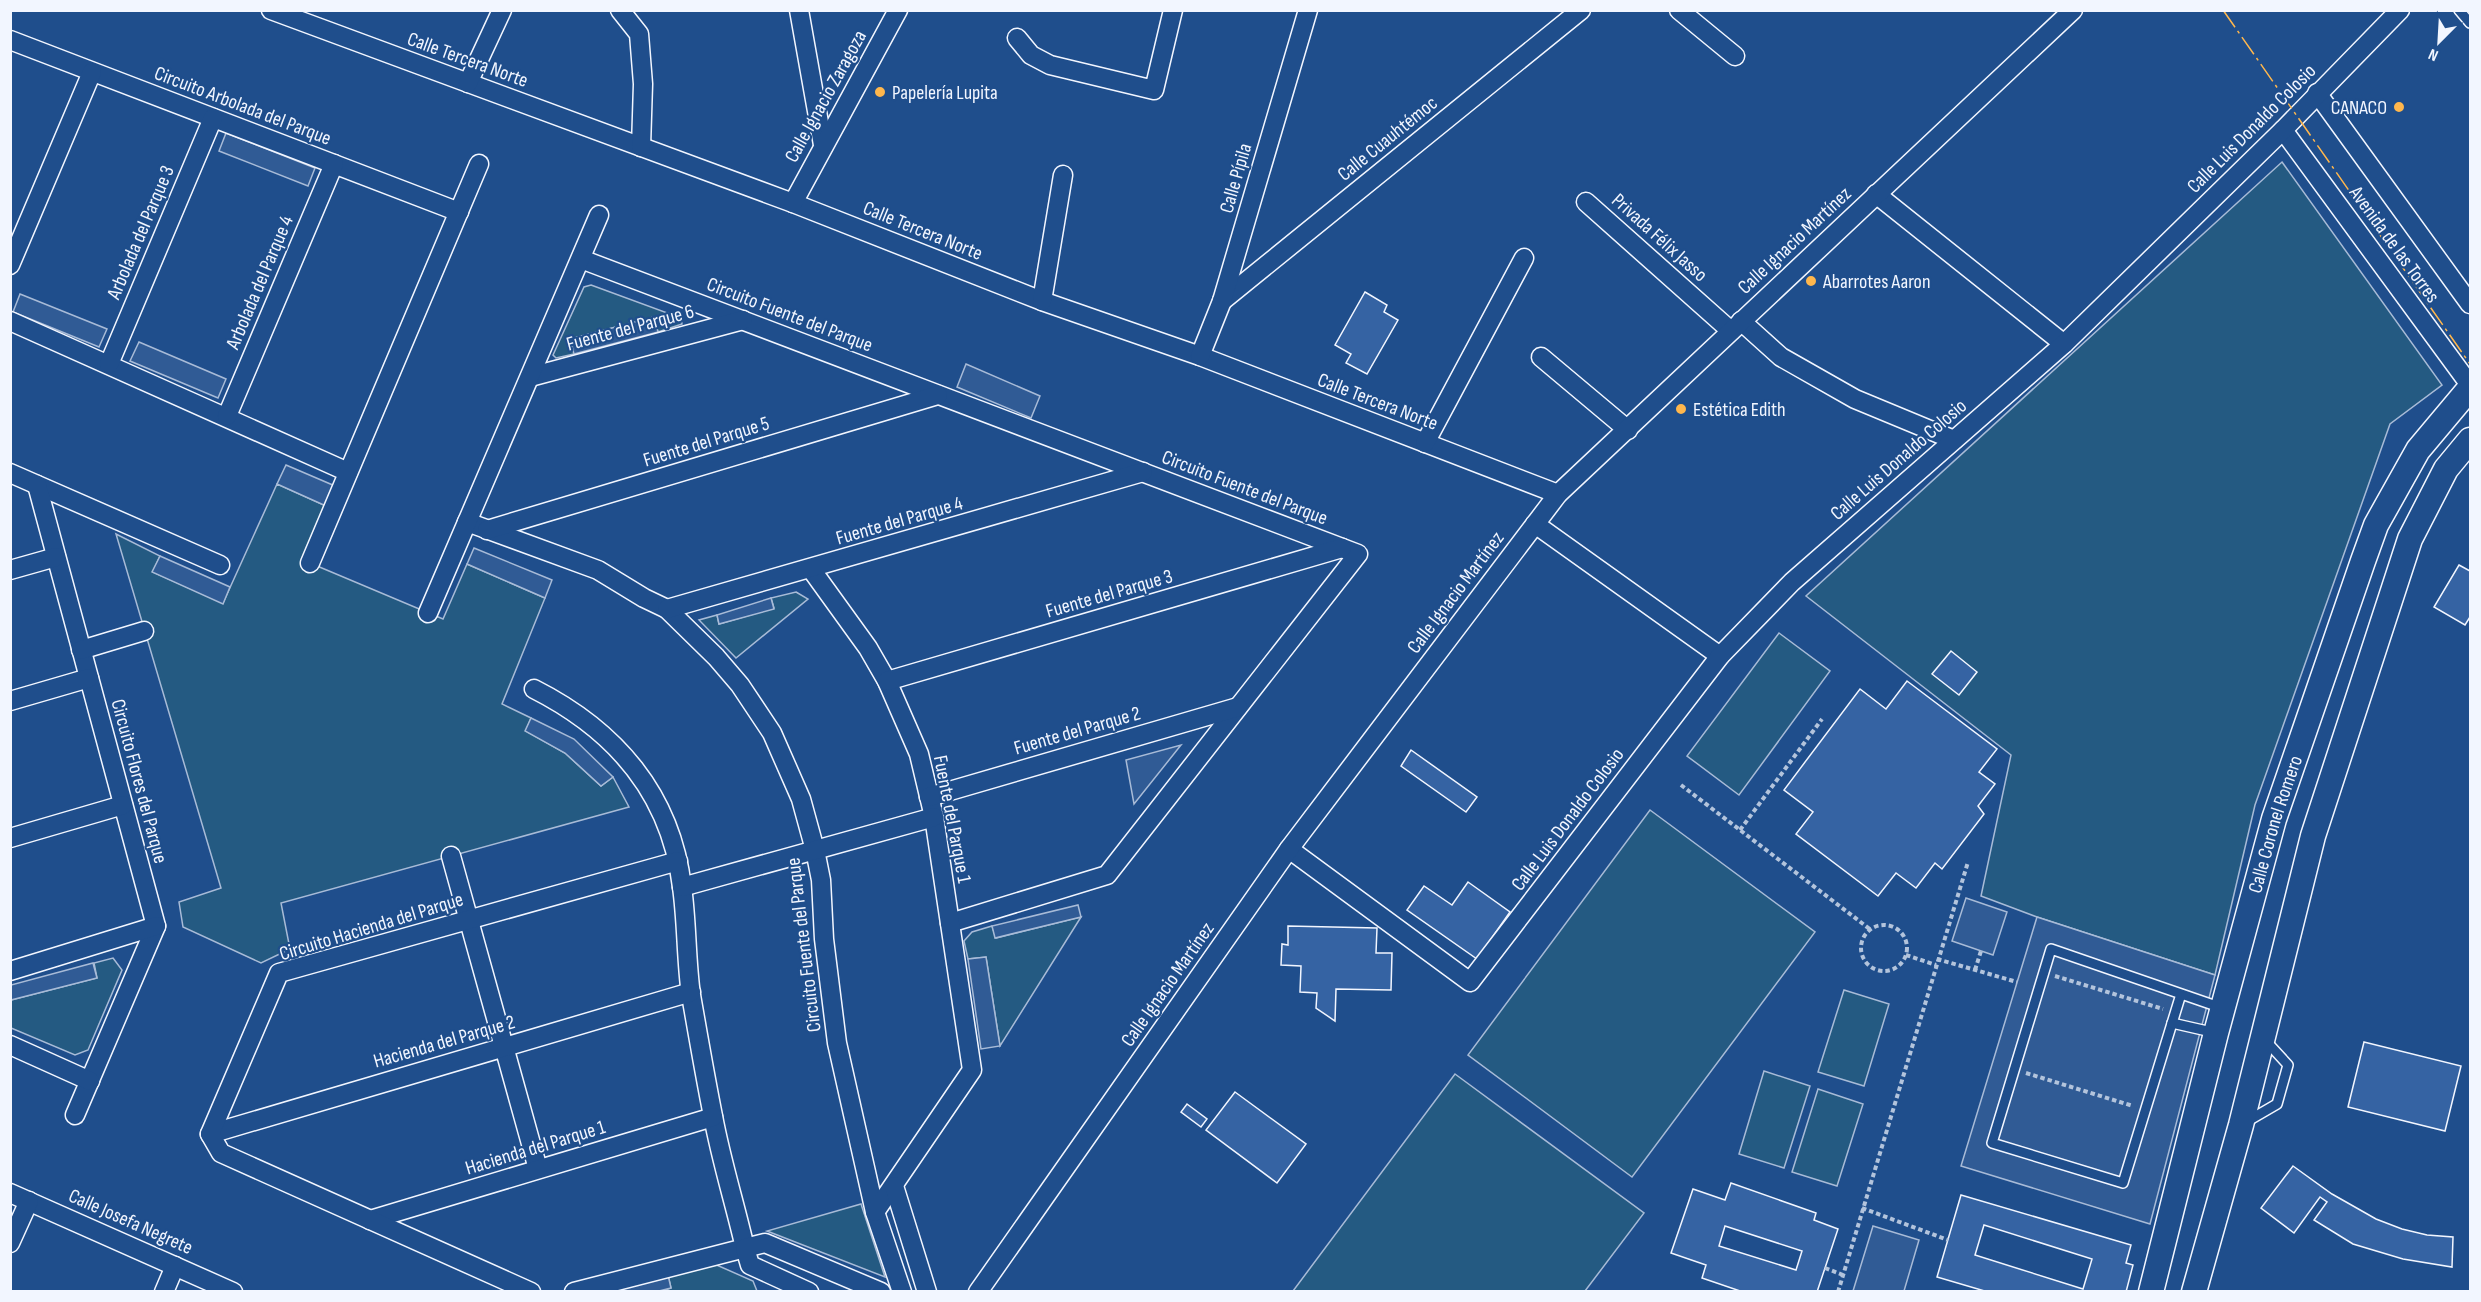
<svg xmlns="http://www.w3.org/2000/svg" width="2481" height="1302" viewBox="0 0 2481 1302" font-family="'Sofia Sans Condensed',sans-serif">
	<style>
		.green { fill: #245a82; stroke: #a8bbd7; stroke-width: 1.5 }
		.parking { fill: #305b95; stroke: #a8bbd7; stroke-width: 1.5 }
		.building { fill: #3563a3; stroke: #f2f6ff; stroke-width: 1.5; fill-rule: evenodd }
		.lines { fill: none; stroke-linecap: round; stroke-linejoin: round }
		.lane-casing { stroke: #f2f6ff; stroke-width: 12 }
		.street-casing { stroke: #f2f6ff; stroke-width: 21 }
		.secondary-casing { stroke: #f2f6ff; stroke-width: 27 }
		.path { stroke: #b3c4dc; stroke-width: 4; stroke-dasharray: 4.5 3; stroke-linecap: butt }
		.lane { stroke: #1f4e8c; stroke-width: 9 }
		.street { stroke: #1f4e8c; stroke-width: 18 }
		.secondary { stroke: #1f4e8c; stroke-width: 24 }
		.power { stroke: #ffb74d; stroke-width: 1.5; stroke-dasharray: 21 4.5 3 4.5; stroke-linecap: butt }
		.poi-dot { fill: #ffb74d; stroke: #1f4e8c; stroke-width: 2 }
		.labels { text-anchor: middle; stroke-width: 4.5; stroke-linejoin: round; paint-order: stroke }
		.street-label { font-size: 20px; fill: #f2f6ff; stroke: #1f4e8c }
		.poi-label { font-size: 20px; fill: #f2f6ff; stroke: #1f4e8c; text-anchor: start }
	</style>
	<rect width="100%" height="100%" fill="#1f4e8c"/>
	<g class="green">
		<path d="M2282 162 2442 385 2390 424 2255 805 2215 975 2037 917 1981 896 2011 755 1806 596Z"/>
		<path d="M591 285 681 318 682 324 658 332 654 317 571 339 574 354 556 358 553 355 584 287Z"/>
		<path d="M277 484 326 506 310 563 443 619 467 564 545 598 502 704 531 718 526 731 565 753 601 786 613 777 629 807 281 903 290 949 261 963 183 927 179 902 221 888 116 534 160 556 153 572 223 603Z"/>
		<path d="M796 592 808 599 736 658 699 620 717 615 719 624 774 608 771 598Z"/>
		<path d="M1779 633 1830 671 1739 795 1687 756Z"/>
		<path d="M1650 810 1815 932 1632 1177 1468 1055Z"/>
		<path d="M1081 917 1000 1046 986 957 968 959 964 941 972 932 992 926 996 938Z"/>
		<path d="M113 958 122 970 88 1050 75 1055 11 1028V1000L97 978 94 963Z"/>
		<path d="M1844 990 1889 1004 1864 1086 1818 1072Z"/>
		<path d="M1764 1071 1810 1086 1784 1168 1739 1154Z"/>
		<path d="M1455 1074 1644 1213 1585 1291H1293Z"/>
		<path d="M1818 1089 1863 1104 1837 1186 1792 1172Z"/>
		<path d="M861 1204 885 1277 767 1231Z"/>
		<path d="M712 1263 753 1281 757 1291 659 1292 671 1288 668 1275Z"/>
	</g>
	<g class="parking">
		<path d="M226 133 315 168 308 186 219 151Z"/>
		<path d="M20 294 107 329 99 347 13 312Z"/>
		<path d="M654 317 658 332 574 354 570 339Z"/>
		<path d="M139 342 226 379 218 398 130 361Z"/>
		<path d="M966 364 1040 396 1031 418 957 387Z"/>
		<path d="M286 465 335 486 326 506 277 484Z"/>
		<path d="M474 548 552 580 545 598 467 564Z"/>
		<path d="M160 556 230 587 223 604 152 572Z"/>
		<path d="M771 598 774 609 719 624 717 615Z"/>
		<path d="M531 718 574 739 613 777 601 786 565 753 525 731Z"/>
		<path d="M1181 745 1134 804 1126 760Z"/>
		<path d="M1966 898 2007 912 1993 955 1952 941Z"/>
		<path d="M1078 905 1081 917 995 938 992 926Z"/>
		<path d="M2037 917 2215 975 2150 1224 1961 1166Z"/>
		<path d="M986 957 1000 1046 981 1049 968 959Z"/>
		<path d="M93 963 97 978 11 1000V985Z"/>
		<path d="M1873 1226 1919 1240 1904 1291H1853Z"/>
		<path d="M668 1275 671 1288 659 1291 609 1292Z"/>
	</g>
	<g class="building">
		<path d="M1365 292 1387 305 1384 312 1398 320 1367 374 1346 363 1351 354 1335 345Z"/>
		<path d="M2459 565 2470 571V617L2465 625 2434 607Z"/>
		<path d="M1951 651 1977 672 1959 695 1932 674Z"/>
		<path d="M1907 681 1997 749 1979 772 1995 784 1978 806 1984 814 1942 869 1935 863 1916 888 1896 873 1878 896 1796 834 1813 812 1784 790 1860 689 1886 709Z"/>
		<path d="M1411 750 1477 797 1466 812 1401 766Z"/>
		<path d="M1468 882 1510 912 1477 959 1407 910 1424 886 1452 905Z"/>
		<path d="M1288 926 1377 928 1376 953H1392L1391 990 1336 989 1335 1021 1316 1008 1317 993 1300 992 1301 966 1281 965 1282 944 1288 945Z"/>
		<path d="M2364 1042 2461 1066 2445 1131 2348 1107Z"/>
		<path d="M1235 1092 1306 1144 1277 1183 1206 1130Z"/>
		<path d="M1187 1104 1207 1119 1201 1127 1181 1112Z"/>
		<path d="M2293 1166 2332 1194 2376 1219 2402 1229 2427 1235 2453 1237 2452 1267 2403 1259 2353 1244 2314 1220 2327 1202 2320 1197 2294 1233 2261 1208Z"/>
		<path d="M1731 1183 1816 1213 1814 1220 1838 1229 1817 1292H1743L1702 1278 1706 1265 1671 1253 1693 1189 1725 1200ZM1725 1226 1802 1251 1796 1270 1719 1246Z"/>
		<path d="M1961 1195 2131 1245 2126 1263 2133 1265 2126 1292H1988L1937 1277ZM1984 1225 2092 1259 2083 1289 1975 1255Z"/>
	</g>
	<g class="lines">
		<g class="lane-casing">
			<g id="lane">
				<path d="M2459 10 2470 23"/>
				<path d="M2181 994 2123 1183 1992 1143 2051 949 2222 1008"/>
				<path d="M2172 1023 2216 1033"/>
				<path d="M2246 1122 2277 1104 2288 1065 2266 1041"/>
			</g>
		</g>
		<g class="street-casing">
			<g id="street">
				<path d="M271 10 793 203 1042 301 1200 356 1558 494"/>
				<path d="M620 10 639 34 643 84 641 147"/>
				<path d="M799 10 823 145"/>
				<path d="M1679 10 1735 56"/>
				<path d="M1017 38 1031 55 1050 65 1154 90 1173 10"/>
				<path d="M10 40 459 212"/>
				<path d="M468 83 502 10"/>
				<path d="M2317 93 2470 304"/>
				<path d="M2283 130 2470 385"/>
				<path d="M1876 194 2064 344"/>
				<path d="M1586 202 1731 331"/>
				<path d="M793 203 898 10"/>
				<path d="M581 259 1358 554 1107 875 950 923"/>
				<path d="M10 265 92 72"/>
				<path d="M1042 301 1063 175"/>
				<path d="M1222 301 1581 10"/>
				<path d="M10 321 348 472"/>
				<path d="M1741 321 1781 357 1855 399 1954 440"/>
				<path d="M1200 356 1222 301 1308 10"/>
				<path d="M1541 357 1628 430"/>
				<path d="M109 364 213 118"/>
				<path d="M530 377 743 320"/>
				<path d="M227 416 334 164"/>
				<path d="M1425 443 1524 258"/>
				<path d="M10 473 220 565"/>
				<path d="M37 485 156 926 75 1115"/>
				<path d="M467 522 598 570 644 598 667 609 716 657 740 685 772 733 801 799 815 850 821 880 824 939 837 1043 875 1212 902 1292"/>
				<path d="M1535 524 1720 656"/>
				<path d="M487 530 938 395"/>
				<path d="M310 563 479 164"/>
				<path d="M811 569 868 648 887 681 919 754 934 817 972 1070 875 1212"/>
				<path d="M10 570 56 557"/>
				<path d="M667 609 1143 472"/>
				<path d="M428 613 599 215"/>
				<path d="M81 650 144 631"/>
				<path d="M887 681 1342 548"/>
				<path d="M534 689C615 730 671 794 682 887 687 922 686 959 691 995 698 1035 705 1076 713 1116 721 1160 735 1204 745 1248L574 1292"/>
				<path d="M10 701 89 678"/>
				<path d="M929 797 1238 707"/>
				<path d="M10 838 123 805"/>
				<path d="M1289 849 1470 982 1720 656 1792 582 2064 344 2283 130 2400 10"/>
				<path d="M451 856 538 1169"/>
				<path d="M682 887 934 817"/>
				<path d="M10 971 156 926"/>
				<path d="M10 1045 90 1081"/>
				<path d="M210 1134 691 992"/>
				<path d="M894 1186 927 1292"/>
				<path d="M10 1193 233 1292"/>
				<path d="M370 1220 713 1117"/>
				<path d="M10 1243 29 1201"/>
				<path d="M164 1292 175 1266"/>
				<path d="M531 1292 221 1153 210 1134 279 973 678 861"/>
				<path d="M809 1292 750 1265 745 1248 765 1243 881 1292"/>
				<path d="M978 1292 1289 849 1558 494 2073 10"/>
			</g>
		</g>
		<g class="secondary-casing">
			<g id="secondary">
				<path id="s1" d="M2151 1292 2216 1033 2274 819 2363 561 2376 525 2418 450 2470 388"/>
				<path d="M2194 1292 2241 1125 2313 836 2410 539 2446 469 2470 440"/>
			</g>
		</g>
		<g class="path">
			<path d="M1681 785 1871 930"/>
			<path d="M1740 830 1822 719"/>
			<circle cx="1884" cy="948" r="23"/>
			<path d="M1906 955 1936 965"/>
			<path d="M1937 959 2017 982"/>
			<path d="M1975 970 1981 951"/>
			<path d="M2055 976 2163 1009"/>
			<path d="M2026 1073 2133 1106"/>
			<path d="M1862 1208 1948 1240"/>
			<path d="M1825 1268 1843 1275"/>
			<path d="M1838 1292 1968 862"/>
		</g>
		<use href="#lane" class="lane"/>
		<use href="#street" class="street"/>
		<use href="#secondary" class="secondary"/>
		<path class="power" d="M2223 10 2470 364"/>
	</g>
	<g class="poi-dot">
		<circle cx="880" cy="92" r="6"/>
		<circle cx="2399" cy="107" r="6"/>
		<circle cx="1811" cy="281" r="6"/>
		<circle cx="1681" cy="409" r="6"/>
	</g>
	<g class="labels">
		<g class="street-label">
			<text transform="translate(468 59) rotate(20)" y="7">Calle Tercera Norte</text>
			<text transform="translate(825 96) rotate(-61)" y="7">Calle Ignacio Zaragoza</text>
			<text transform="translate(243 105) rotate(21)" y="7">Circuito Arbolada del Parque</text>
			<text transform="translate(2251 128) rotate(-45)" y="7">Calle Luis Donaldo Colosio</text>
			<text transform="translate(1387 138) rotate(-39)" y="7">Calle Cuauhtémoc</text>
			<text transform="translate(1235 178) rotate(-74)" y="7">Calle Pípila</text>
			<text transform="translate(923 230) rotate(22)" y="7">Calle Tercera Norte</text>
			<text transform="translate(140 232) rotate(-67)" y="7">Arbolada del Parque 3</text>
			<text transform="translate(1660 237) rotate(42)" y="7">Privada Félix Jasso</text>
			<text transform="translate(1794 240) rotate(-43)" y="7">Calle Ignacio Martínez</text>
			<text transform="translate(2395 244) rotate(54)" y="7">Avenida de las Torres</text>
			<text transform="translate(259 282) rotate(-67)" y="7">Arbolada del Parque 4</text>
			<text transform="translate(790 314) rotate(21)" y="7">Circuito Fuente del Parque</text>
			<text transform="translate(630 327) rotate(-15)" y="7">Fuente del Parque 6</text>
			<text transform="translate(1378 401) rotate(21)" y="7">Calle Tercera Norte</text>
			<text transform="translate(706 441) rotate(-17)" y="7">Fuente del Parque 5</text>
			<text transform="translate(1898 459) rotate(-41)" y="7">Calle Luis Donaldo Colosio</text>
			<text transform="translate(1245 487) rotate(21)" y="7">Circuito Fuente del Parque</text>
			<text transform="translate(899 520) rotate(-16)" y="7">Fuente del Parque 4</text>
			<text transform="translate(1455 592) rotate(-53)" y="7">Calle Ignacio Martínez</text>
			<text transform="translate(1109 593) rotate(-16)" y="7">Fuente del Parque 3</text>
			<text transform="translate(1077 730) rotate(-16)" y="7">Fuente del Parque 2</text>
			<text transform="translate(140 781) rotate(75)" y="7">Circuito Flores del Parque</text>
			<text transform="translate(953 819) rotate(79)" y="7">Fuente del Parque 1</text>
			<text transform="translate(1567 819) rotate(-53)" y="7">Calle Luis Donaldo Colosio</text>
			<text dy="7" stroke="none"><textPath href="#s1" startOffset="484">Calle Coronel Romero</textPath></text>
			<text transform="translate(371 926) rotate(-17)" y="7">Circuito Hacienda del Parque</text>
			<text transform="translate(803 945) rotate(-97)" y="7">Circuito Fuente del Parque</text>
			<text transform="translate(1167 984) rotate(-55)" y="7">Calle Ignacio Martínez</text>
			<text transform="translate(444 1041) rotate(-16)" y="7">Hacienda del Parque 2</text>
			<text transform="translate(535 1147) rotate(-17)" y="7">Hacienda del Parque 1</text>
			<text transform="translate(131 1221) rotate(24)" y="7">Calle Josefa Negrete</text>
		</g>
		<g class="poi-label">
			<text x="892" y="99">Papelería Lupita</text>
			<text x="2387" y="114" text-anchor="end">CANACO</text>
			<text x="1823" y="288">Abarrotes Aaron</text>
			<text x="1693" y="416">Estética Edith</text>
		</g>
	</g>
	<rect width="2481" height="1302" fill="none" stroke="#f2f6ff" stroke-width="24"/>
	<g transform="translate(2439 42) rotate(204)" stroke="#1f4e8c" stroke-width="4.5" paint-order="stroke">
	<path d="M0-4.5L10 22L0 15L-10 22Z" fill="#f2f6ff"/>
	<text y="-9" font-size="16" font-weight="bold" text-anchor="middle" fill="#f2f6ff">N</text>
	</g>
</svg>
